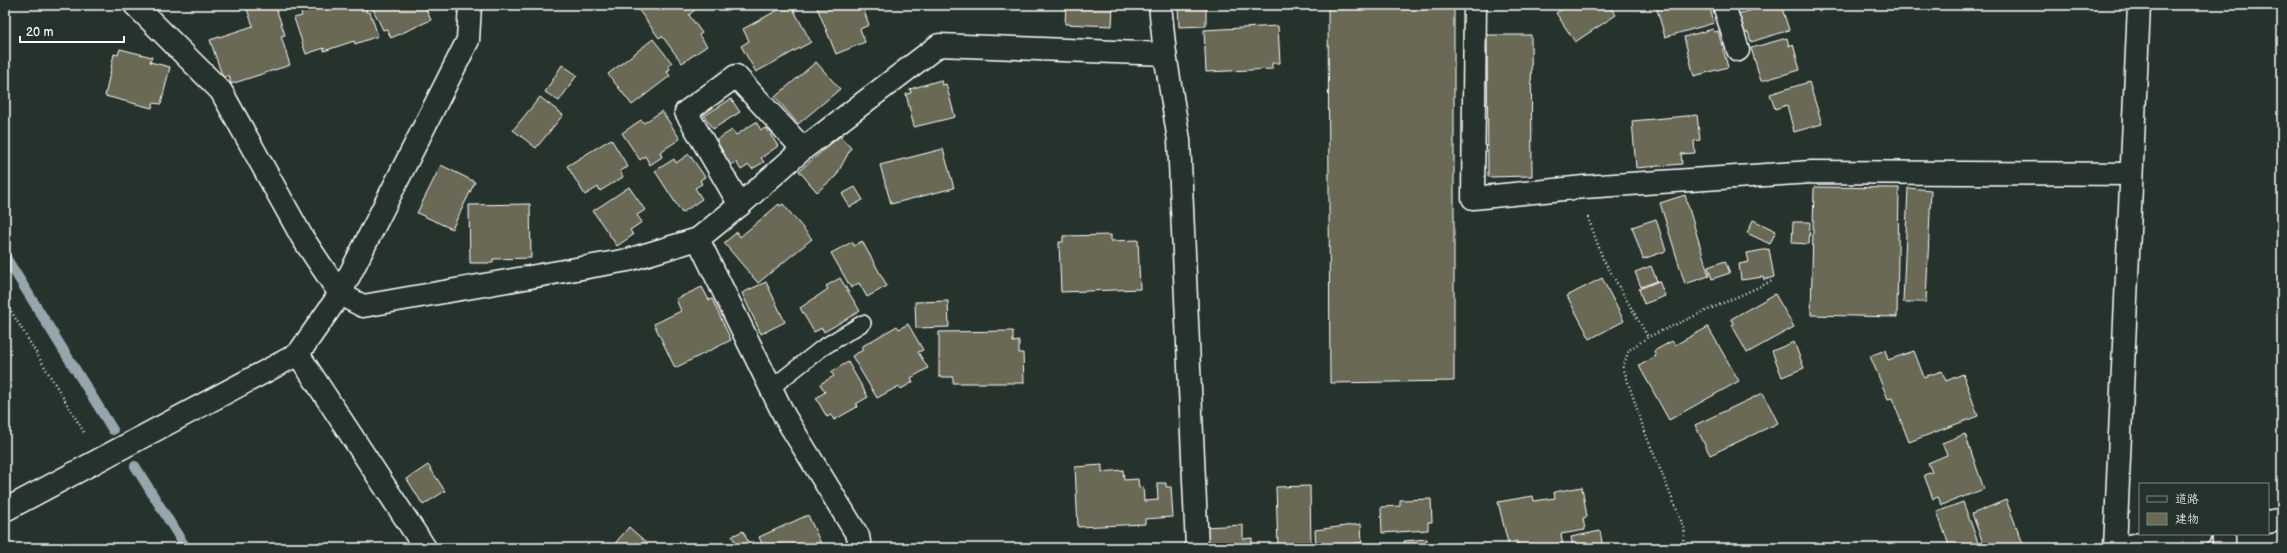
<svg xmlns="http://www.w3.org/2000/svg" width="2287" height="553" viewBox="0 0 2287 553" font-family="'Balsamiq Sans','Klee One',sans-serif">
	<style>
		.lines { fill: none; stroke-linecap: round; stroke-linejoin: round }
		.stream { stroke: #95a6ac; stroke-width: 10 }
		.building { fill: #6a6954; stroke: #fff }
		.lane-casing { stroke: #fff; stroke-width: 18 }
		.street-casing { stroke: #fff; stroke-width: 25 }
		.path { stroke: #fff; stroke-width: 2.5; stroke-dasharray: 1 3; stroke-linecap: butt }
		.lane { stroke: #26332d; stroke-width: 15 }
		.street { stroke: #26332d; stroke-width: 22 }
	</style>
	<rect width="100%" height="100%" fill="#26332d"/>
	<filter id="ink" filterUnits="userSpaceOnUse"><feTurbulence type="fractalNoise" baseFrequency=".025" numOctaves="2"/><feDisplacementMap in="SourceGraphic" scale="8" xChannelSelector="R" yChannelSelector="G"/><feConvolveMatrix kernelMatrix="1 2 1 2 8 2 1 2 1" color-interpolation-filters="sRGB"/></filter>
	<g filter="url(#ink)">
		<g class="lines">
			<g class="stream">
				<path d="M5 256 113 430"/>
				<path d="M135 466 186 548"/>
			</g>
		</g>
		<g class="building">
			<path d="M259 5H275L285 35 281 36 290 65 231 84 229 75 223 78 210 40 253 26 247 9Z"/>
			<path d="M299 5H364L367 13 370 12 378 36 355 44 354 41 324 51V48L306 54 294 18 302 16Z"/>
			<path d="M371 5H424L431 20 391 38 387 29 383 30Z"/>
			<path d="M635 5H700L689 15 702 33 699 35 707 46 682 63 662 36 659 38Z"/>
			<path d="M787 5H791L811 42 756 72 741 46 749 41 743 29Z"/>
			<path d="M816 5H862L869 25 860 29 865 42 836 54Z"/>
			<path d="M1066 5H1113L1112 26 1065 24Z"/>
			<path d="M1178 5H1206V26L1179 27Z"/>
			<path d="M1328 5H1454V381L1330 383Z"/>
			<path d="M1569 5H1612L1610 7 1616 15 1575 42 1556 13Z"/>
			<path d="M1709 5 1714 23 1665 37 1656 6Z"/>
			<path d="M1769 5H1781L1789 30 1751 42 1748 32 1744 34 1738 14Z"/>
			<path d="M1278 26 1280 63H1272V69L1206 72 1204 30Z"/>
			<path d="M1713 29 1714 32 1718 31 1728 67 1694 76 1684 37Z"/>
			<path d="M1487 35H1531L1532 176 1488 177Z"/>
			<path d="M1787 38 1789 46 1793 44 1800 70 1761 81 1751 48Z"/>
			<path d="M653 39 672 63 668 65 670 69 667 72 670 76 632 105 608 74Z"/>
			<path d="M120 49 152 57 150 62 170 67 161 104 153 103 152 108 105 96 114 54 118 55Z"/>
			<path d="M816 62 840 89 798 124 775 97Z"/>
			<path d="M562 65 577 75 559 101 545 92Z"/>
			<path d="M941 80 942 85 946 84 955 117 914 127 906 94 911 93 910 89Z"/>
			<path d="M1809 82 1822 124 1794 132 1787 105 1775 109 1770 94Z"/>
			<path d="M540 97 563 115 536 148 513 130Z"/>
			<path d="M731 99 740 112 713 129 704 116Z"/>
			<path d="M662 111 680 139 660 152 662 157 650 165 645 156 640 160 622 133 641 120 644 123Z"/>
			<path d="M1697 115 1700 140 1694 141 1695 153 1681 154 1682 164 1636 168 1632 121Z"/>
			<path d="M756 122 761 130 766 128 778 146 761 158 764 162 752 169 749 165 741 170 736 162 728 167 712 143 732 130 736 135Z"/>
			<path d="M840 136 851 148 836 176 817 192 799 171Z"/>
			<path d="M611 139 628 167 620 171 623 177 600 191 598 187 585 195 567 166Z"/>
			<path d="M943 149 954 188 891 204 880 165Z"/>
			<path d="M689 154 705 177 700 180 702 184 695 188 702 199 682 213 655 171 674 159 676 163Z"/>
			<path d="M441 165 475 182 452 229 417 213Z"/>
			<path d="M629 187 645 210 637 215 642 222 630 230 633 235 617 246 593 211Z"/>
			<path d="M855 187 863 200 850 207 842 194Z"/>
			<path d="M1814 187 1899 188 1897 317 1811 315Z"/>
			<path d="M1908 188 1931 190 1926 302H1903Z"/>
			<path d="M1685 195 1709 276 1685 284 1660 203Z"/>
			<path d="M530 204 531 258 493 259V263H470L469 205Z"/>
			<path d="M779 204 780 206 783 204 812 239 758 283 724 243 737 232 740 237Z"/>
			<path d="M1656 219 1666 251 1643 259 1632 227Z"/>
			<path d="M1753 220 1776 231 1770 244 1747 233Z"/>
			<path d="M1793 222H1810L1809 244 1792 243Z"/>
			<path d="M1111 235V241L1138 240 1140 289 1061 292 1059 242H1063V236Z"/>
			<path d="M862 241 887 286 867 297 859 283 851 288 831 253 852 242 854 246Z"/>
			<path d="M1769 249 1774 277 1764 280 1763 277 1741 280 1739 264 1749 262 1747 253Z"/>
			<path d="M1725 261 1730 273 1712 279 1708 267Z"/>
			<path d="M1651 266 1657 281 1641 287 1635 272Z"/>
			<path d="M840 278 860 311 824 332 822 328 814 332 800 308 828 289 826 286Z"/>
			<path d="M1602 278 1624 321 1590 339 1567 296Z"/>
			<path d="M1659 281 1665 296 1644 304 1639 289Z"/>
			<path d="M766 282 785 322 761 334 742 293Z"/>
			<path d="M702 287 709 300 712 299 731 340 675 368 654 324 681 311 676 299Z"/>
			<path d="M1775 294 1794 327 1747 353 1732 325 1734 324 1731 319Z"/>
			<path d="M948 301 949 327 916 328 915 302Z"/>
			<path d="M908 324 923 350 918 352 928 368 911 378 913 382 901 389 899 386 877 398 852 356 863 350 861 347 897 326 899 329Z"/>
			<path d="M1708 327 1739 381 1669 420 1639 366 1656 356 1654 351 1672 341 1675 345Z"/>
			<path d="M1013 331V342L1019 341V353H1023L1024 383H953V377H939V332Z"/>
			<path d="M1794 342 1804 368 1782 377 1772 351Z"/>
			<path d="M1885 350 1888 360 1914 351 1924 377 1942 371 1946 381 1963 374 1978 416 1909 442 1892 398 1888 399 1870 356Z"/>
			<path d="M848 362 868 397 856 404 857 407 834 420 831 415 827 417 816 398 825 392 820 384 834 376 831 372Z"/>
			<path d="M1763 393 1778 423 1710 455 1695 425Z"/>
			<path d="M1965 434 1984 489 1942 505 1938 497 1933 499 1924 475 1932 472 1928 463 1947 455 1942 443Z"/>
			<path d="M428 465 445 491 423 505 407 479Z"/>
			<path d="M1102 465V472L1123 470 1124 480 1138 479 1139 488 1143 487 1144 501 1158 500 1157 483H1166V487H1171L1173 517 1145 519V524L1078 527 1075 467Z"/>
			<path d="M1310 486 1311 548H1278L1276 487Z"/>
			<path d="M1582 487 1587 517 1583 518 1585 530 1561 534 1563 547 1518 548 1517 541 1508 543 1498 502 1533 496 1534 501 1555 498 1554 492Z"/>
			<path d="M1431 499 1432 522H1428V530L1382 533 1381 507 1400 506V500Z"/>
			<path d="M2006 500 2024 546 2023 548H1985L1972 514Z"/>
			<path d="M1963 502 1980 548H1950L1937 512Z"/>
			<path d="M808 515 823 548H764L759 537Z"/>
			<path d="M1361 524 1362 543H1355L1356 548H1316L1315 530Z"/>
			<path d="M1243 525V539L1252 538V548H1205L1203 527Z"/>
			<path d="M629 527 647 543 643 548H611Z"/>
			<path d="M743 531 751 548H738L732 536Z"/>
			<path d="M1600 531 1603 548H1573L1571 537Z"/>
			<path d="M1427 539V548H1393V546H1404V541Z"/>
			<path d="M1173 545V548H1105Z"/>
		</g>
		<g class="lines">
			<g class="lane-casing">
				<path id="lane" d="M771 388 822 348 863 323"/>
			</g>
			<g class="street-casing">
				<g id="street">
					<path d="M135 5 221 91 302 237 340 294 363 306 628 260 698 239 740 205 803 149 939 45 1165 54"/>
					<path d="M1160 5 1165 54 1179 140 1197 548"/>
					<path d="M1475 5 1473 198 1584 187 1812 172 2131 174"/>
					<path d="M1724 5 1738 50"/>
					<path d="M740 205 686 112 736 76 803 149"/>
					<path d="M698 239 785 417 858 536 860 548"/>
					<path d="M298 354 425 548"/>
					<path d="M5 510 298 354 340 294 468 40 470 5"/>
					<path d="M2268 522 2282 519"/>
					<path d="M2224 534V548"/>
					<path d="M2115 548 2139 5"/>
					<path d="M2116 548 2200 534"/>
				</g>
			</g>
			<g class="path">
				<path d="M1588 217 1603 259 1648 337"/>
				<path d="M5 301 85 434"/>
				<path d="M1682 548 1685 530 1644 430 1623 367 1629 350 1648 337 1772 281"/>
			</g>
			<use href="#lane" class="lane"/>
			<use href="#street" class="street"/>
		</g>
	</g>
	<rect width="2287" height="553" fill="none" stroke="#26332d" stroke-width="20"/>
	<rect x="10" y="10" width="2267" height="533" fill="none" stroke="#fff" stroke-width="1.5" filter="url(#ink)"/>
	<rect x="2139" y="483" width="130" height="52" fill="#26332d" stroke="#7d8581"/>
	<rect x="2147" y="496" width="20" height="6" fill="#26332d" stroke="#7d8581"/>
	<text x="2175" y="503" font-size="12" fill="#ffffff">道路</text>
	<rect x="2147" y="513" width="20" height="12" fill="#6a6954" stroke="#7d8581"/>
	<text x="2175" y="523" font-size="12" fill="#ffffff">建物</text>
	<path d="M20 36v6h104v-6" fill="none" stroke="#ffffff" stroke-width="2"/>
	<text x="26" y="36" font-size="12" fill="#ffffff" stroke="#26332d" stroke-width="3" paint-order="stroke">20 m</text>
</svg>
